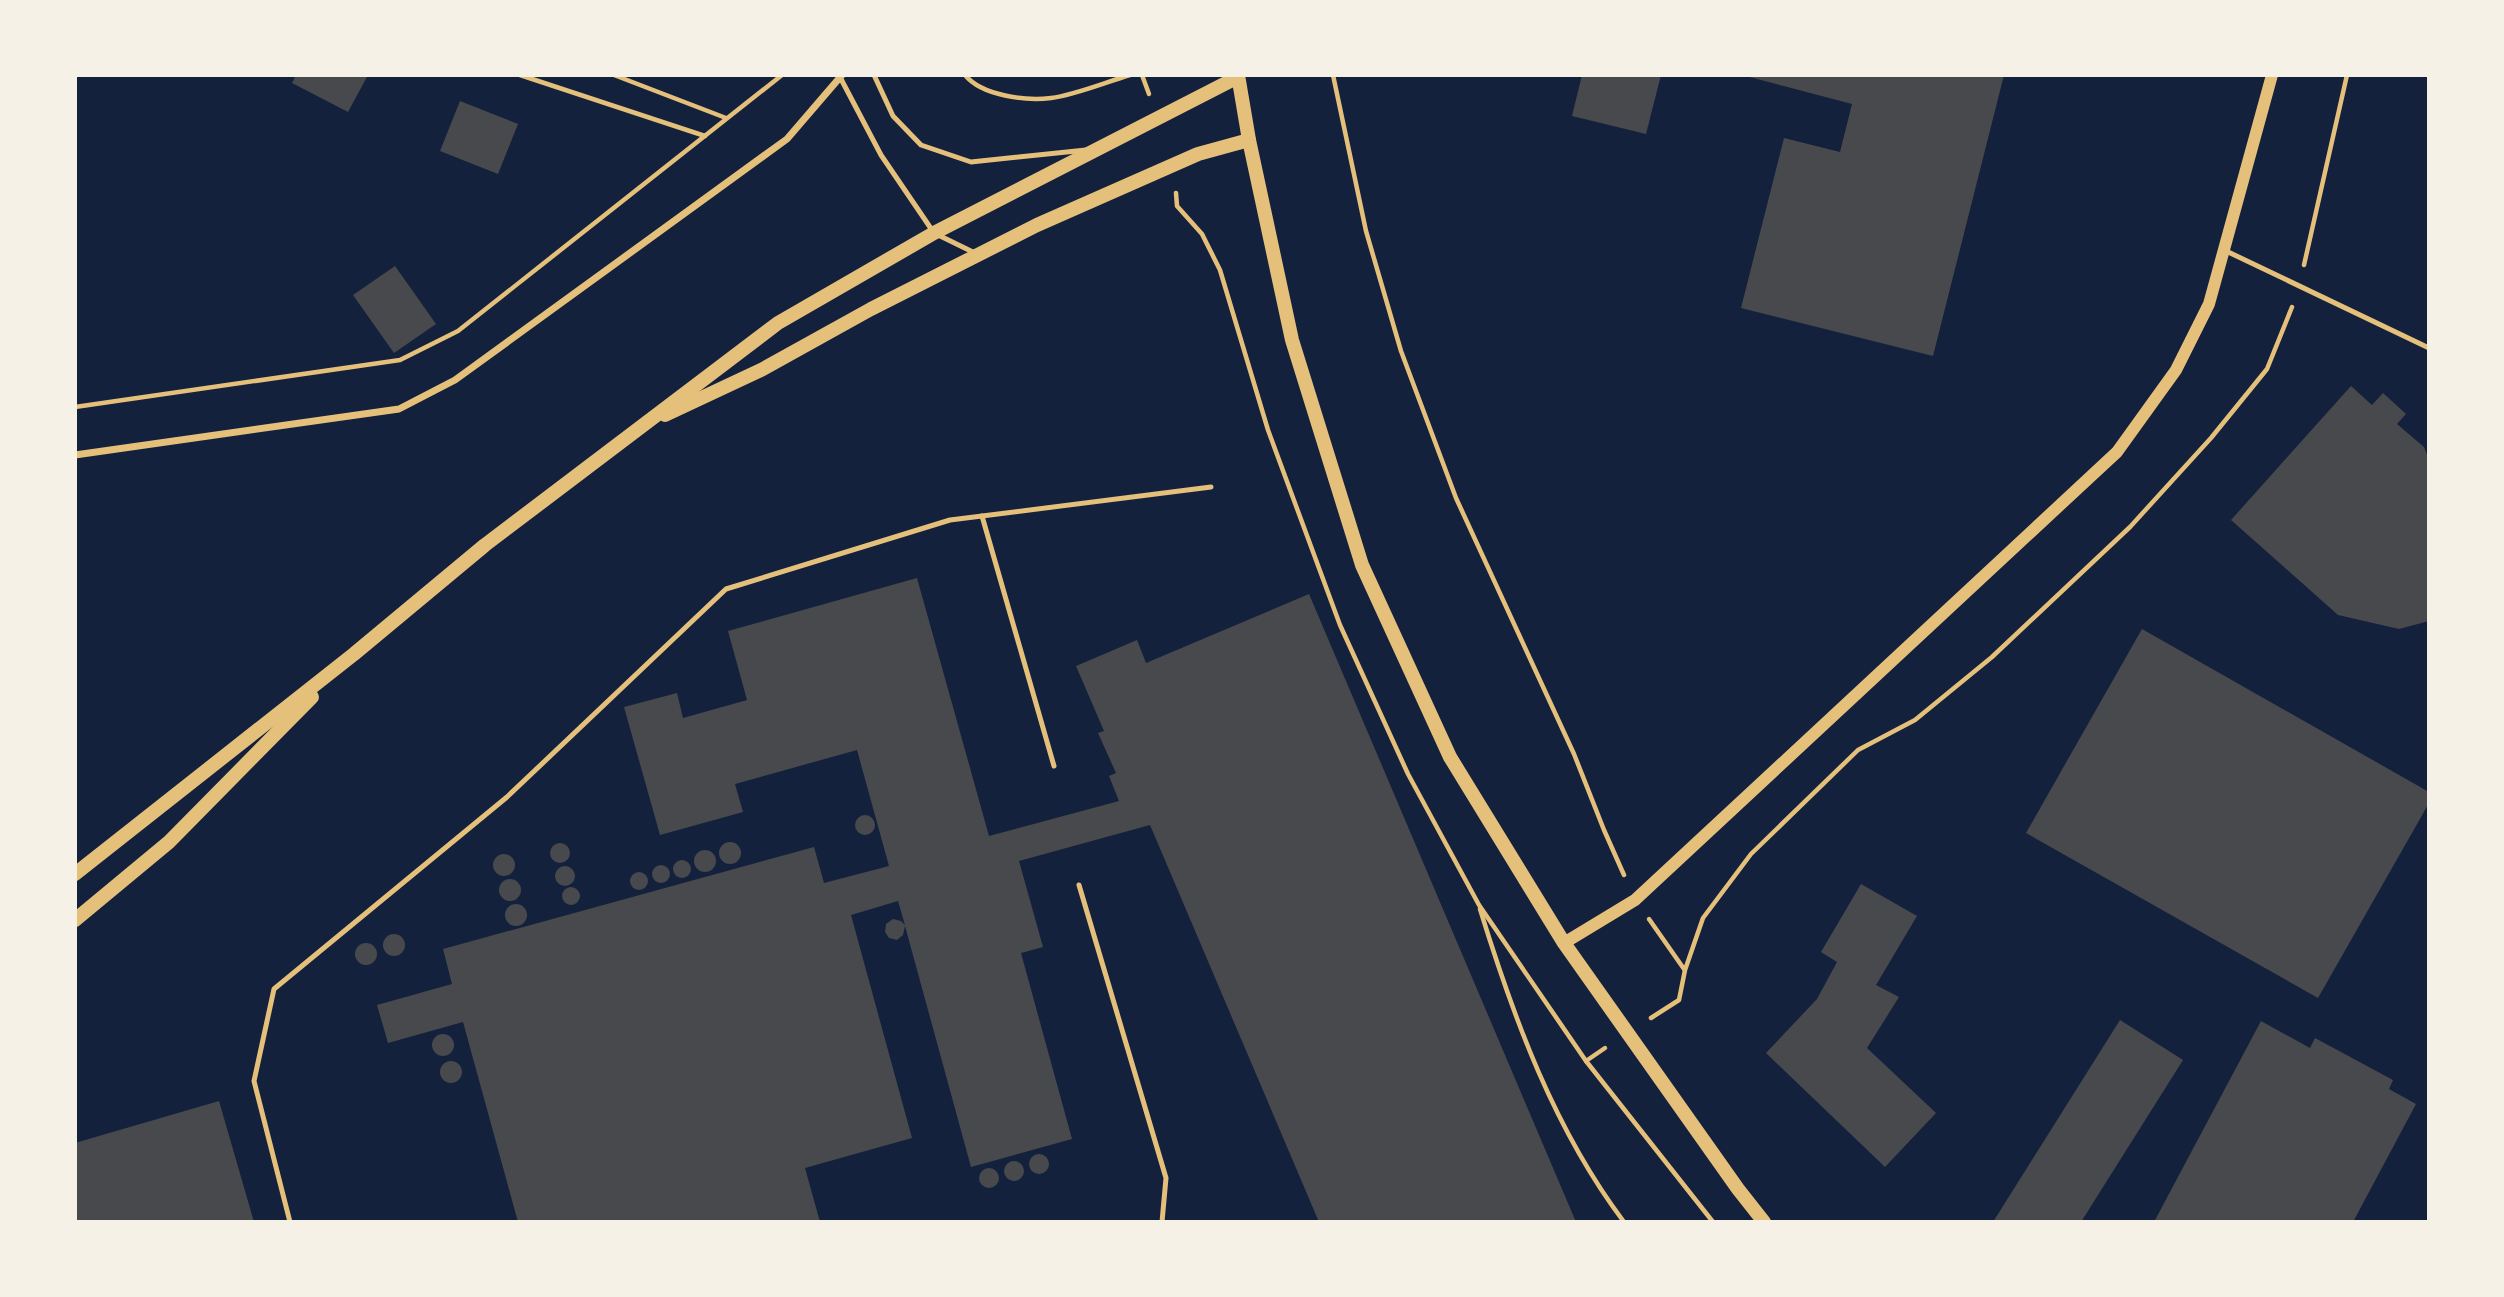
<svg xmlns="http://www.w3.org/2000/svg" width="2504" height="1297" viewBox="0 0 2504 1297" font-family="'Source Serif 4',serif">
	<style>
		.building { fill: #48494c }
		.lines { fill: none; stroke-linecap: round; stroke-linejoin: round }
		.path { stroke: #e5c07b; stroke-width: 4.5 }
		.service { stroke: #e5c07b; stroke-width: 5 }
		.minor { stroke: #e5c07b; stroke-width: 7 }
		.tertiary { stroke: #e5c07b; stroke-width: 12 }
		.secondary { stroke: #e5c07b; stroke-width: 14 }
	</style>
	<rect width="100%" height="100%" fill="#14213d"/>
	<g class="building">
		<path d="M296 75H368L348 112 292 83Z"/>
		<path d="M1582 75H1661L1646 134 1572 116Z"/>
		<path d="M1742 75H2004L1933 356 1741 308 1784 138 1840 152 1852 104Z"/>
		<path d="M460 101 518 124 498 174 440 151Z"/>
		<path d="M395 266 436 324 394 353 353 295Z"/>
		<path d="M2351 386 2372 405 2383 393 2406 414 2397 424 2424 447 2429 460V621L2399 629 2338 615 2231 520Z"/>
		<path d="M917 578 989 836 1119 801 1109 776 1116 773 1098 733 1104 731 1076 666 1137 640 1146 663 1309 594 1576 1222H1319L1150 825 1019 861 1043 947 1021 953 1072 1139 971 1167 905 926 903 935 897 940 889 938 885 932 886 924 893 919 901 921 905 925 898 901 851 915 912 1138 805 1168 820 1222H518L463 1022 388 1043 377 1005 452 984 443 949 814 847 824 883 889 866 857 750 735 784 743 812 660 835 624 707 677 693 683 718 747 700 728 631Z"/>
		<path d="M2142 629 2429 792V803L2318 998 2026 833Z"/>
		<circle cx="865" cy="825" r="10"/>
		<circle cx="730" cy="853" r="11"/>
		<circle cx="560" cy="853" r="10"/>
		<circle cx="705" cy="861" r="11"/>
		<circle cx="504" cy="865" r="11"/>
		<circle cx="682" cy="869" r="9"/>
		<circle cx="661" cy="874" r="9"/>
		<circle cx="565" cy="876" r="10"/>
		<circle cx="639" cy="881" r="9"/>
		<circle cx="510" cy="890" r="11"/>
		<path d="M1861 884 1917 916 1876 985 1899 997 1867 1048 1936 1113 1885 1167 1766 1053 1817 999 1837 962 1821 952Z"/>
		<circle cx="571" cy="896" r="9"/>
		<circle cx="516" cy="915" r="11"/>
		<circle cx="394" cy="945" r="11"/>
		<circle cx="366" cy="954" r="11"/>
		<path d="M2120 1020 2183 1060 2081 1222H1993Z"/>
		<path d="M2261 1021 2310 1048 2315 1038 2393 1080 2389 1089 2416 1104 2353 1222H2154Z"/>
		<circle cx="443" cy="1045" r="11"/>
		<circle cx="451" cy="1072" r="11"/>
		<path d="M219 1101 254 1222H75V1143Z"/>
		<circle cx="1039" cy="1164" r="10"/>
		<circle cx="1014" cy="1171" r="10"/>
		<circle cx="989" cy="1178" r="10"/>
	</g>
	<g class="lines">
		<g class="path">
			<path d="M520 75 705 136"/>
			<path d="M614 75 726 118"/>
			<path d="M965 75C982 96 1026 101 1051 98 1075 95 1106 82 1130 75"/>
			<path d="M1142 75 1149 94"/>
			<path d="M1333 75 1366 231 1401 351 1456 498 1574 754 1604 830 1624 875"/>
			<path d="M1176 193 1177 206 1202 234 1220 270 1268 430 1340 625 1408 774 1479 905 1586 1061 1713 1222"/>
			<path d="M2304 265 2347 75"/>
			<path d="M75 407 400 360 458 331 782 75"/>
			<path d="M1480 909C1514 1019 1554 1129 1624 1222"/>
			<path d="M1649 919 1684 969"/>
			<path d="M1651 1018 1679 1000 1685 970 1703 918 1751 854 1858 750 1915 720 1992 657 2130 527 2211 438 2267 369 2292 307"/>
			<path d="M1586 1061 1605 1048"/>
		</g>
		<g class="service">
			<path d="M874 75 893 116 921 145 971 162 1086 150"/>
			<path d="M841 79 881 155 934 233 977 254"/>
			<path d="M2224 250 2429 348"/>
			<path d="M982 516 1054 766"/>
			<path d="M1079 885 1166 1178 1162 1222"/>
			<path d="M290 1222 254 1081 274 989 507 797 726 589 950 520 1211 487"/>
		</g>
		<path class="minor" d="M75 455 399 409 455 380 787 139 842 75"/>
		<path class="tertiary" d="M1564 943 1635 900 2117 452 2176 370 2209 304 2272 75"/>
		<g class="secondary">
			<path d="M1238 75 1249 140 1292 340 1362 565 1450 757 1564 943 1738 1189 1764 1222"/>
			<path d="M665 415 763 369 871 309 1037 225 1198 154 1249 140"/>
			<path d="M75 874 354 654 485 545 778 323 934 233 1238 77"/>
			<path d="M75 920 169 842 312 697"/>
		</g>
	</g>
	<rect width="2504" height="1297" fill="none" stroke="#f6f1e7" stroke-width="154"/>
</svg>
